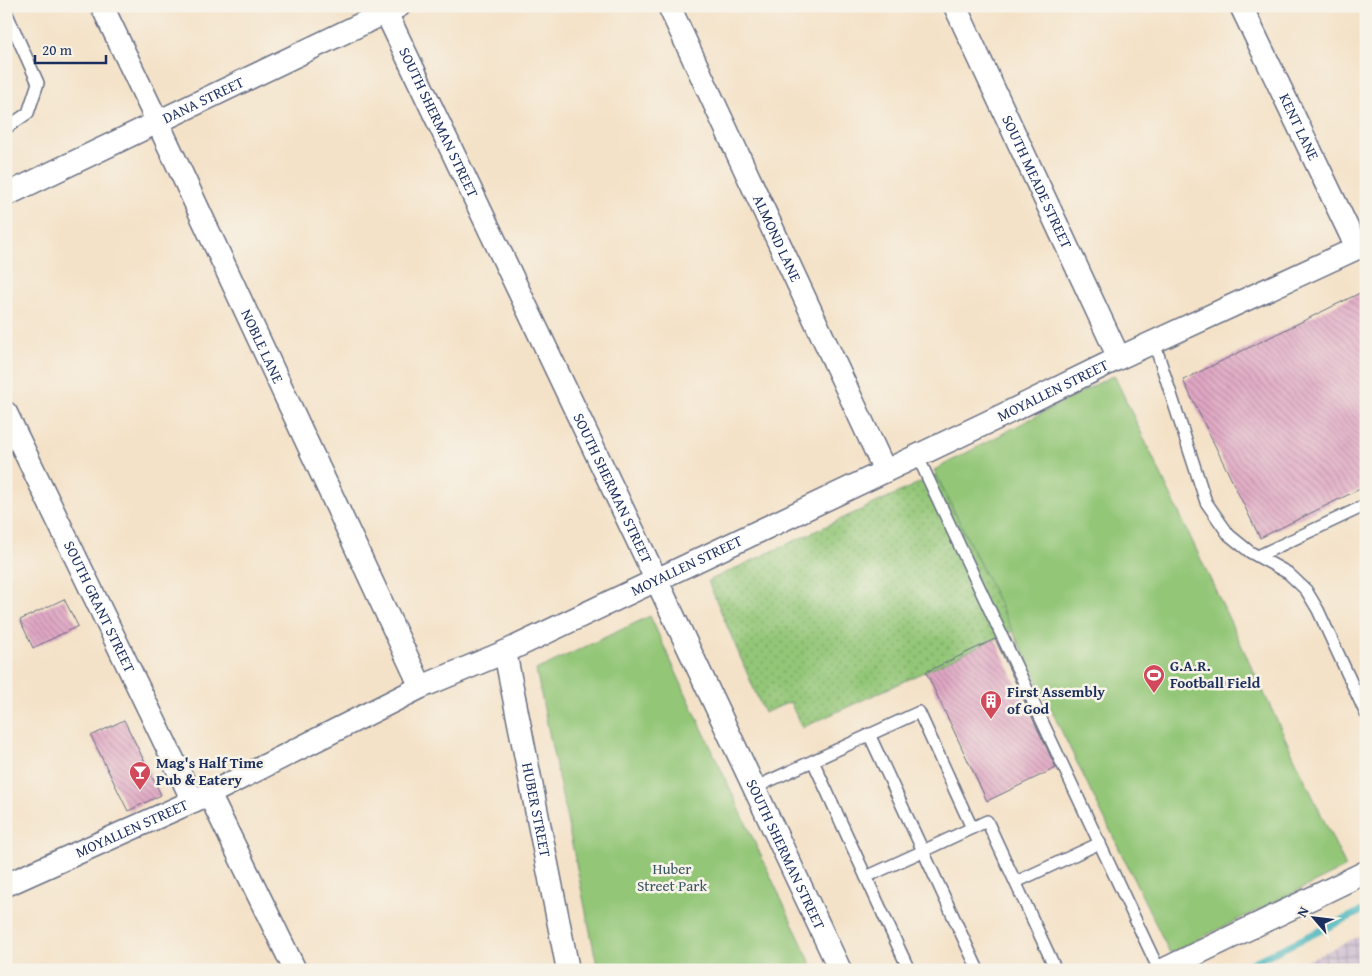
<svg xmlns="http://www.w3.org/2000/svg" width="1372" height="976" viewBox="0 0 1372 976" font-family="'Gentium Book Plus',serif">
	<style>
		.industrial { fill: url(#industrial-grid) }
		.grass { fill: url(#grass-dots); stroke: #577a6a }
		.green { fill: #93c677; stroke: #577a6a }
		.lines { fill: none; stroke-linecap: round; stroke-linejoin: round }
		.stream { stroke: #44b4bc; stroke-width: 7 }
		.building { fill: url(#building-back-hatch) }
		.lane-casing { stroke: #676e83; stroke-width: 14 }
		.street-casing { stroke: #676e83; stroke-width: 25 }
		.lane { stroke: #fff; stroke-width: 11 }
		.street { stroke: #fff; stroke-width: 22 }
		.labels { text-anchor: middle; stroke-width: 5; stroke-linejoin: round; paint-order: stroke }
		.street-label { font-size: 15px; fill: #1b2f5e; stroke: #f7f3e8 }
		.poi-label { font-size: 15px; font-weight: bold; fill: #1b2f5e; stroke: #f7f3e8; text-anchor: start }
		.park-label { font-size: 15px; fill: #395564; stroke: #f7f3e8 }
	</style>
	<defs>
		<pattern id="industrial-grid" width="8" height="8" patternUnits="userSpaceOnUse" patternTransform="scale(1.25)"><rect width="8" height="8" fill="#cebed1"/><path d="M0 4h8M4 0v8" fill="none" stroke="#a69bad"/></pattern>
		<pattern id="grass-dots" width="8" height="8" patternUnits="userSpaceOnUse" patternTransform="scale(1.25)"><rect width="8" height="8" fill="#93c677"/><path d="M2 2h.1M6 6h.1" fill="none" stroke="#77a165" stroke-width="1.8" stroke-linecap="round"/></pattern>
		<pattern id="building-back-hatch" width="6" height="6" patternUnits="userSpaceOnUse" patternTransform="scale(1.25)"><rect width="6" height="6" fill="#e0a7c3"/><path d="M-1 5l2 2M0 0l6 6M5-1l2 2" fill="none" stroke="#b588a2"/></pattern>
	</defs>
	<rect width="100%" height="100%" fill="#f7f3e8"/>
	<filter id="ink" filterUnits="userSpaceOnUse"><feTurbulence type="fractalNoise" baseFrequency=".02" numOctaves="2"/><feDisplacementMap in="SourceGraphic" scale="10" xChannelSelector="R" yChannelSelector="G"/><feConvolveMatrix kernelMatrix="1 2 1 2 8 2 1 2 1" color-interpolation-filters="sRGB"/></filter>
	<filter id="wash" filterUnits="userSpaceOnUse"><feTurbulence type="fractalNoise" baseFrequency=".0096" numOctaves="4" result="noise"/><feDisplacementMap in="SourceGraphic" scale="20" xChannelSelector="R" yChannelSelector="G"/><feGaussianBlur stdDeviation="1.12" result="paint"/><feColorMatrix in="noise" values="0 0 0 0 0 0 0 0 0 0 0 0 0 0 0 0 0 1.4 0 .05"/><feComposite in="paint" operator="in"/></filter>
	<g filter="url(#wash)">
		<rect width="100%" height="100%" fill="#f4e2c8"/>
		<path class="industrial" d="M1366 933V970H1287Z"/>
		<path class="grass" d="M936 475 1013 631 802 728 790 702 764 713 708 581Z"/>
		<g class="green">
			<path d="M1114 375 1346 867 1170 953 934 470Z"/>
			<path d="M650 616 814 970H598L536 670Z"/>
		</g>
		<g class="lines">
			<path class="stream" d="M1237 970 1366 909"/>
		</g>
		<g id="blocks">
			<g class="building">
				<path d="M1366 290V486L1260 538 1183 380Z"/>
				<path d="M64 599 78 626 33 648 20 620Z"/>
				<path d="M995 639 1056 768 987 801 926 672Z"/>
				<path d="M124 720 161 795 128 811 91 736Z"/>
			</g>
		</g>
	</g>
	<g filter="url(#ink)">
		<use href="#blocks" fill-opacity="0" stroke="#676e83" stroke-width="1"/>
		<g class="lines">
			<g class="lane-casing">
				<g id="lane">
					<path d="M6 12 38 83 28 113 6 128"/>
					<path d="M1154 342 1206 502 1229 535 1250 552 1288 573 1306 590 1318 610 1366 714"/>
					<path d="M917 455 1159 970"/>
					<path d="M1258 556 1366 505"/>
					<path d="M869 734 923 851 972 828"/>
					<path d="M813 761 866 877 923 851 978 970"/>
					<path d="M754 788 919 712 972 828 987 821 1056 970"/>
					<path d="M866 877 909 970"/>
					<path d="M1016 882 1100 843"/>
				</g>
			</g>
			<g class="street-casing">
				<g id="street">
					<path id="s1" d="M102 6 158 123 421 687"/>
					<path id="s2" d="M383 6 656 579 840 970"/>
					<path id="s3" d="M669 6 885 471"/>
					<path id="s4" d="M955 6 1119 358"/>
					<path id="s5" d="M1241 6 1357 248"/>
					<path id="s6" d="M6 195 399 6"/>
					<path id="s7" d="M6 413 193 801"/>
					<path id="s8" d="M505 652 568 970"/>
					<path d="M209 794 295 970"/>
					<path id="s9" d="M6 885 209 794 421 687 505 652 1001 416 1119 358 1366 244"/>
					<path d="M1163 970 1366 872"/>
				</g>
			</g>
			<use href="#lane" class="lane"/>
			<use href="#street" class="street"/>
		</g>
	</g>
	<defs>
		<g id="stadium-pin" transform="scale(1.125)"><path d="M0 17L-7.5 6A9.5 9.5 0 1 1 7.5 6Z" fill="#d1495b" stroke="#f7f3e8"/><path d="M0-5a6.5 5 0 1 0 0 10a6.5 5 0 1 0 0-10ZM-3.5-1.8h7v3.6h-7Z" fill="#fff"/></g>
		<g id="building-pin" transform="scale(1.125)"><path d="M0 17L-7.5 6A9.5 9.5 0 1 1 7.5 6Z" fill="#d1495b" stroke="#f7f3e8"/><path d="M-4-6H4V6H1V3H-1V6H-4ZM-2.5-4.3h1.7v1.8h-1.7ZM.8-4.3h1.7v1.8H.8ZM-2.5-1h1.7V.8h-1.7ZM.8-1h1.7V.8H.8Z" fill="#fff"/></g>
		<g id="bar-pin" transform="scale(1.125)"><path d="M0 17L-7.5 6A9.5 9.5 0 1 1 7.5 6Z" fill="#d1495b" stroke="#f7f3e8"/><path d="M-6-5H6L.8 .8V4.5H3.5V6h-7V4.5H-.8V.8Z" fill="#fff"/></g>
	</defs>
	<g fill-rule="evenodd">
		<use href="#stadium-pin" x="1154" y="675"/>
		<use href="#building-pin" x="991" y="701"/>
		<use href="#bar-pin" x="140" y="772"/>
	</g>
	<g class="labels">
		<g class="street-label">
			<text dy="5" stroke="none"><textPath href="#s6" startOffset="219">DANA STREET</textPath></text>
			<text dy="5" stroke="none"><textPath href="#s2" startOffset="129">SOUTH SHERMAN STREET</textPath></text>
			<text dy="5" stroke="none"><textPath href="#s5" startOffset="134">KENT LANE</textPath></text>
			<text dy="5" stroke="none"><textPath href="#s4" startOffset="194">SOUTH MEADE STREET</textPath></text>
			<text dy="5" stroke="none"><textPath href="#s3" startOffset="256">ALMOND LANE</textPath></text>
			<text dy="5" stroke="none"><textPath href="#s1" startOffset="376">NOBLE LANE</textPath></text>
			<text dy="5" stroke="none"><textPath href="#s9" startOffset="1158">MOYALLEN STREET</textPath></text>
			<text dy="5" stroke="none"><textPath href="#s2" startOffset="534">SOUTH SHERMAN STREET</textPath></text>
			<text dy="5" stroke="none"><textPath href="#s9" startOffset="752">MOYALLEN STREET</textPath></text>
			<text dy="5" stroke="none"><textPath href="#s7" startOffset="215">SOUTH GRANT STREET</textPath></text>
			<text dy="5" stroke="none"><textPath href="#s8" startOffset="161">HUBER STREET</textPath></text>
			<text dy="5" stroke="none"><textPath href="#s9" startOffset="138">MOYALLEN STREET</textPath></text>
			<text dy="5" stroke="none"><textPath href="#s2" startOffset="939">SOUTH SHERMAN STREET</textPath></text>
		</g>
		<g class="poi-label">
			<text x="1170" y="671">G.A.R.<tspan x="1170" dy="17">Football Field</tspan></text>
			<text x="1007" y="697">First Assembly<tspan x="1007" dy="17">of God</tspan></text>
			<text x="156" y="768">Mag's Half Time<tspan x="156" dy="17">Pub &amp; Eatery</tspan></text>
		</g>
		<g class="park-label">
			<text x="672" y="874">Huber<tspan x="672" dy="17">Street Park</tspan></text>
		</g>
	</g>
	<rect width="1372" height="976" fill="none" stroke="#f7f3e8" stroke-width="25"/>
	<g transform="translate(1314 918) rotate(298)" stroke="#f7f3e8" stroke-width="4" paint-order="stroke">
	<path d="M0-4L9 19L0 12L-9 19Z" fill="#1b2f5e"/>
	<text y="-8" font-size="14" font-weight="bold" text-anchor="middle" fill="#1b2f5e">N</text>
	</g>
	<path d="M35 55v8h71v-8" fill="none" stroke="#1b2f5e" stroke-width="2.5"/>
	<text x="42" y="55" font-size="15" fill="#1b2f5e" stroke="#f7f3e8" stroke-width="4" paint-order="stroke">20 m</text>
</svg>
